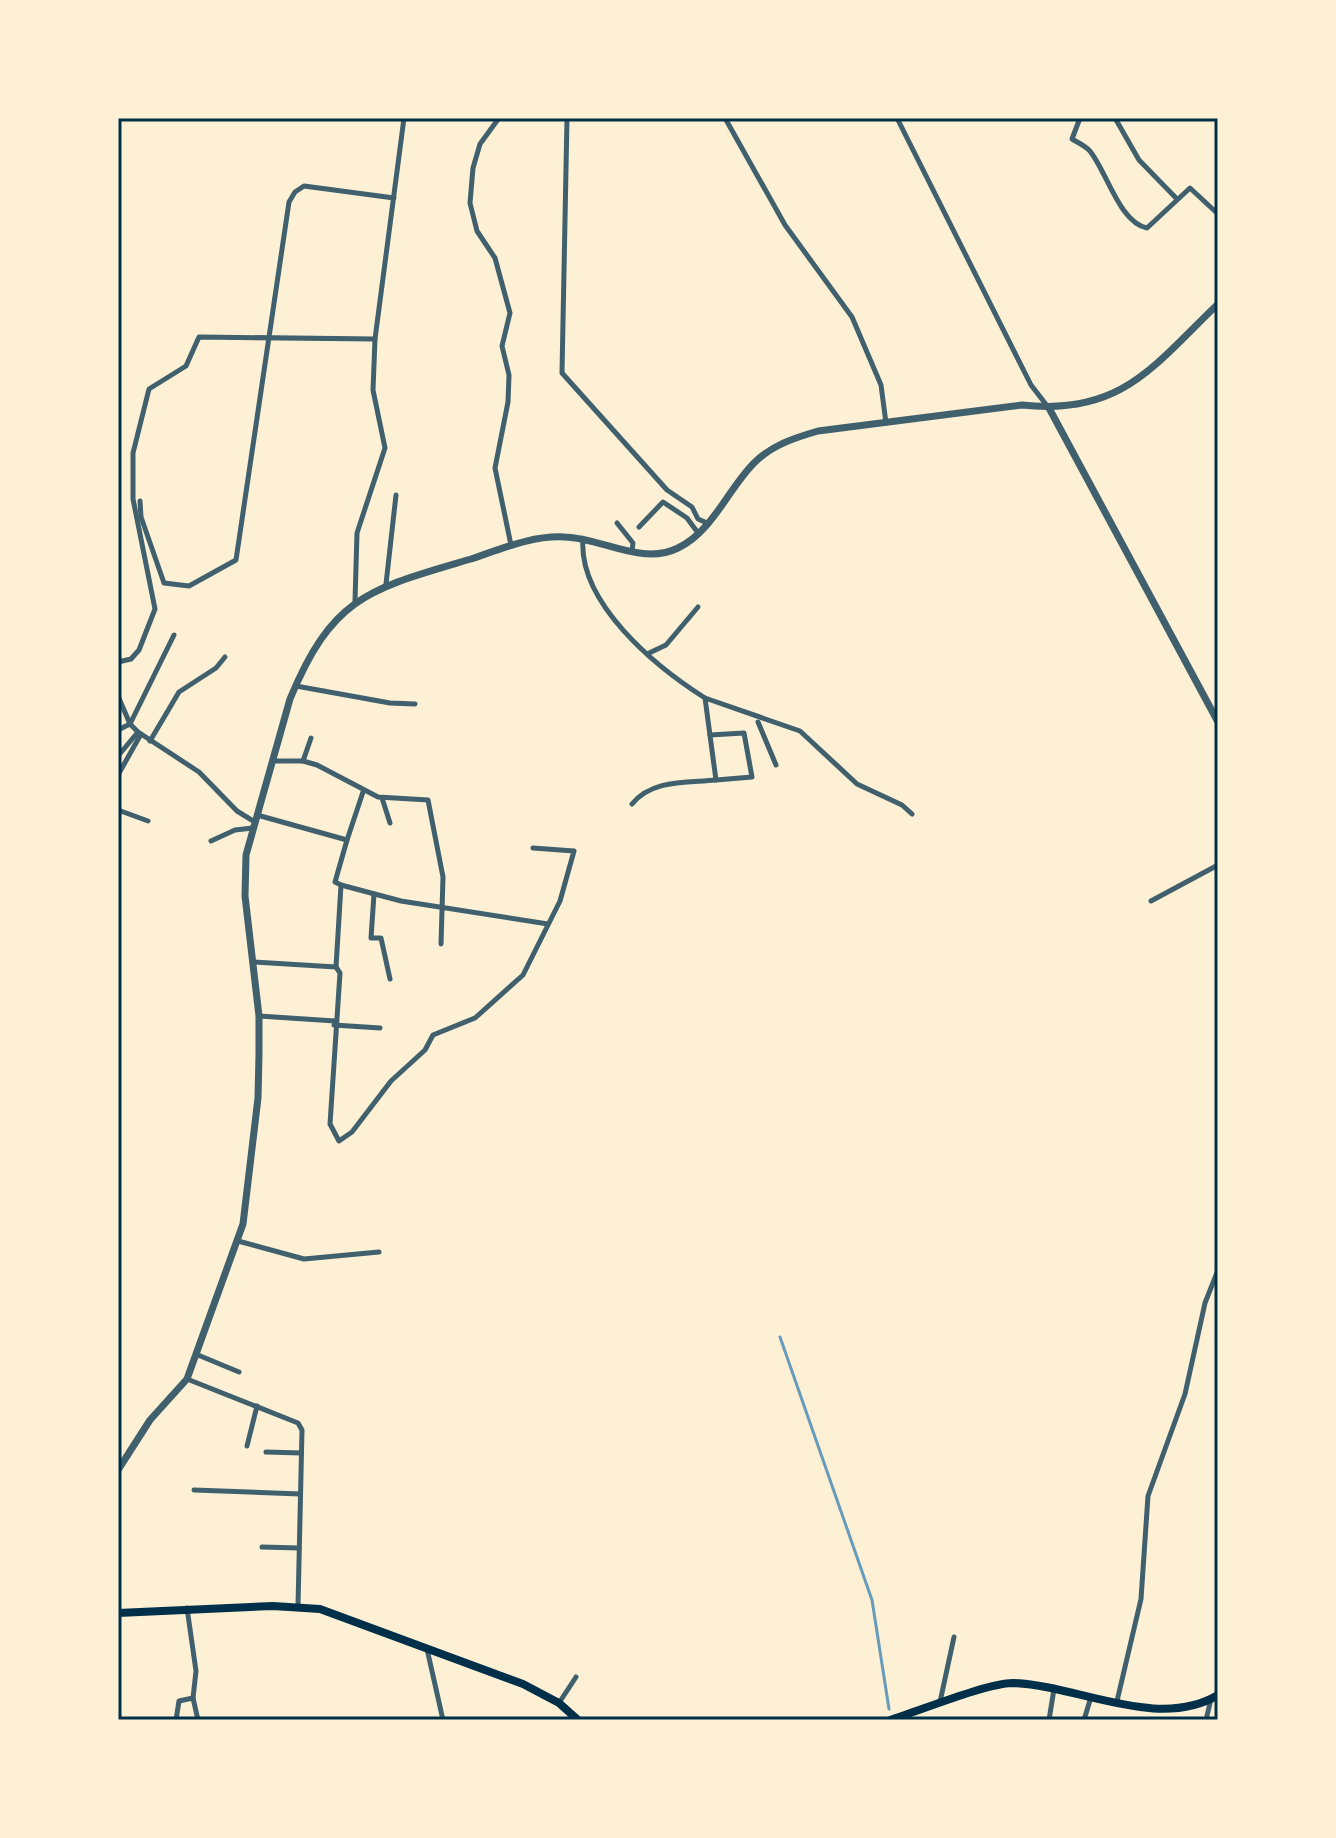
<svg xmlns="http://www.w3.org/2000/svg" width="1336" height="1838" viewBox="0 0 1336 1838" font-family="'Space Grotesk',sans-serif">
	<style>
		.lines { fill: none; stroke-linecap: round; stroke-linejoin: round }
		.stream { stroke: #669bbc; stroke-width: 3 }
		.minor { stroke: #3f606c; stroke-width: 5 }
		.tertiary { stroke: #3f606c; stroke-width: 7 }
		.secondary { stroke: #003049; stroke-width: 8 }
		.neatline { fill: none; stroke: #003049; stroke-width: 3 }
	</style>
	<rect width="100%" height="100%" fill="#fdf0d5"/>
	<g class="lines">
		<path class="stream" d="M780 1337 872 1600 889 1709"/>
		<g class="minor">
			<path d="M499 118 480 144 473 168 470 203 477 231 495 258 510 313 502 346 509 375 508 402 495 468 511 545"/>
			<path d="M567 118 562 373 667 490 692 507 698 519 707 523"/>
			<path d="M725 118 785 225 852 317 881 385 886 423"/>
			<path d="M897 118 1031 385 1048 407"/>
			<path d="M1080 118 1072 139C1077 142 1085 146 1089 150 1106 169 1119 223 1147 228L1190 188 1218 214"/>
			<path d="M1115 118 1139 160 1176 198"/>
			<path d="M140 501 141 517 164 583 189 586 236 560 289 202 295 192 304 186 394 198"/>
			<path d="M617 523 633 543 632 551"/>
			<path d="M639 527 663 502 687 518 698 533"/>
			<path d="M583 539C578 603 656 667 705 698L716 780C687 783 652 779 632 804"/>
			<path d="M386 584 396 495"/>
			<path d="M355 601 357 533 385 448 373 390 375 339 404 118"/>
			<path d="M647 654 666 645 698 607"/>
			<path d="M118 662 131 659 139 650 155 609 133 499V453L149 389 186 366 199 337 375 339"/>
			<path d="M296 686 390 703 415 704"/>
			<path d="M118 696 130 724 138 732 199 772 237 811 255 822"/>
			<path d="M705 698 800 731 857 784 902 805 912 814"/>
			<path d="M758 722 776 765"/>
			<path d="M118 730 130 724 174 635"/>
			<path d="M710 735 744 733 752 777 716 780"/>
			<path d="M150 741 179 692 216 668 225 657"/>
			<path d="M118 756 138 732"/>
			<path d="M273 761H303L317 765 378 797 428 800 443 877 441 944"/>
			<path d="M303 761 311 738"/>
			<path d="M118 775 141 734"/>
			<path d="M382 798 390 823"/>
			<path d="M118 810 148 821"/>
			<path d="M257 815 347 840 335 882 341 885 336 967"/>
			<path d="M347 840 363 792"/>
			<path d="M211 841 235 830 253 828"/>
			<path d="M341 885 401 901 548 924"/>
			<path d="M374 894 371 938H381L390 979"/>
			<path d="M1151 901 1218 865"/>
			<path d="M253 962 336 967 340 973 330 1124 339 1141 352 1132 391 1081 425 1050 433 1035 475 1018 523 975 560 901 574 851 533 848"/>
			<path d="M259 1016 335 1021"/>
			<path d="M334 1025 380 1028"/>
			<path d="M238 1241 304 1259 379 1252"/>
			<path d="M198 1355 239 1372"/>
			<path d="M187 1379 298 1423 302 1430 298 1606"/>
			<path d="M247 1446 257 1406"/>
			<path d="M266 1452 301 1453"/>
			<path d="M194 1490 300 1494"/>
			<path d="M262 1547 299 1548"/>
			<path d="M427 1649 443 1720"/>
			<path d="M193 1698 198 1720"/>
			<path d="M1117 1701 1141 1599 1148 1496 1185 1394 1205 1303 1218 1270"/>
			<path d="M940 1702 954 1637"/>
			<path d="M559 1703 576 1677"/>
			<path d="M176 1720 179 1701 193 1698 196 1671 187 1608"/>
			<path d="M1049 1720 1054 1689"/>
			<path d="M1084 1720 1091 1697"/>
			<path d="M1206 1720 1211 1699"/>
		</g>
		<g class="tertiary">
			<path d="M1049 408 1218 722"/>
			<path d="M118 1470 150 1420 187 1379 243 1224 258 1098 259 1054V1016L245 896 246 855 290 699C333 595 370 589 471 559 501 549 533 535 565 537 602 538 642 566 678 548 713 531 728 489 754 463 772 445 794 438 818 431L1022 405C1122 416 1154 365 1218 304"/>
		</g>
		<g class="secondary">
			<path d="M118 1613 273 1606 320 1609 523 1684 559 1703 578 1720"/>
			<path d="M890 1720C919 1711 987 1683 1013 1683 1077 1685 1158 1731 1218 1695"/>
		</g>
	</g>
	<rect width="1336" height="1838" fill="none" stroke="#fdf0d5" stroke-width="240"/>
	<rect x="120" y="120" width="1096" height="1598" class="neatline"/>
</svg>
